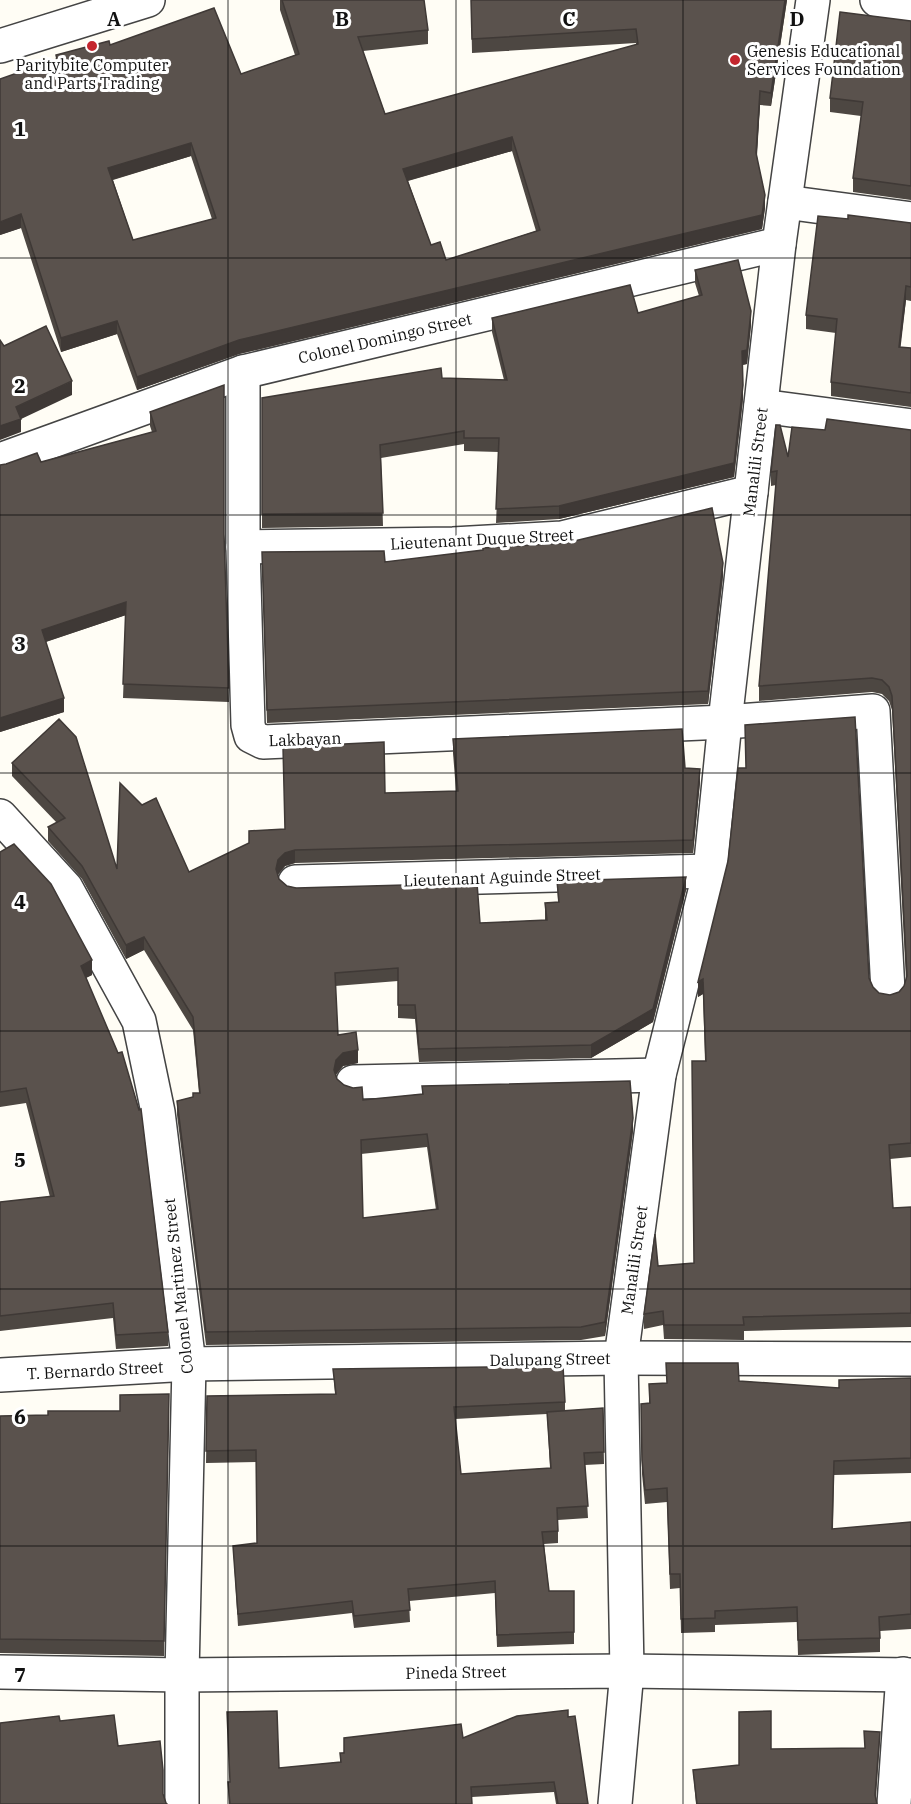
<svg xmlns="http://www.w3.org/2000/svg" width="911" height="1804" viewBox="0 0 911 1804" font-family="'IBM Plex Serif',serif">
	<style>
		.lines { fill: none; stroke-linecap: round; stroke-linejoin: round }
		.minor-casing { stroke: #444; stroke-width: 36 }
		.minor { stroke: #fff; stroke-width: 33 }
		.wall { fill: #4d4742; fill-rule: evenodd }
		.shaded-wall { fill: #3f3936 }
		.building { fill: #5a524d; stroke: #3f3936; stroke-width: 1.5; fill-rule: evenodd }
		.grid { fill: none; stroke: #111; stroke-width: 1.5; stroke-opacity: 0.55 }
		.poi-dot { fill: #c4262e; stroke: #fff; stroke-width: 2 }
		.labels { text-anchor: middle; stroke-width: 6; stroke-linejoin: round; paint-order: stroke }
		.poi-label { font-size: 16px; fill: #111; stroke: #fff; text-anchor: start }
		.street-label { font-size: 16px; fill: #111; stroke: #fff }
		.grid-label { font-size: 20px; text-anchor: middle; font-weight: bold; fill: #111; stroke: #fff; stroke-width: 6; stroke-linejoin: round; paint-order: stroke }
	</style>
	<rect width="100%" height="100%" fill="#fffdf5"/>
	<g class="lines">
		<g class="minor-casing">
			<g id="minor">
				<path d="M877 0 911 5"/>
				<path d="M0 46 148 0"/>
				<path d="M785 202 911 219"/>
				<path d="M243 372V547L248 725 251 736 263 742 725 722 873 711 888 991"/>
				<path d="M761 406 911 426"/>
				<path d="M0 460 243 372 779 244"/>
				<path d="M243 547 453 544 562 538 751 492"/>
				<path d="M0 816 66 888 139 1021 158 1112 189 1364 182 1675V1804"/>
				<path d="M295 882 710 871"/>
				<path d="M353 1082 659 1075"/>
				<path d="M0 1375 189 1364 621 1358 911 1359"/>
				<path d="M0 1672 182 1675 627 1671 911 1675"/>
				<path d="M615 1804 627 1671 621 1358 659 1075 710 871 725 722 779 244 813 0"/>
				<path d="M894 1804 903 1674"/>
			</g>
		</g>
		<use href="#minor" class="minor"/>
	</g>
	<g class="wall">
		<path d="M280 0H424L428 30V44L363 51 385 114 636 45V43L472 53 471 0H787L771 106 760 105 757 156 765 208 762 229 239 354 137 390 117 334 61 352 21 228 0 235 56 60V55L110 45 241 74 295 55 280 10ZM512 151 536 231 446 260 431 245 408 181ZM191 156 212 219 133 240 113 180Z"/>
		<path d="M911 21V200L853 192V178L861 116 830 112V98Z"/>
		<path d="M848 219 911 223V301L906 300 900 347 911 348V407L831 396V382L836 333 806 329V315Z"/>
		<path d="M695 270 751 325 747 364 742 365 743 399 734 477 559 519 496 523 499 452 464 451V444L381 458 383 526 262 528V398L442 378 504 380 492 332V318L638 313 699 296 695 283Z"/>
		<path d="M150 412 224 534 229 702 123 698 126 615 46 642 64 712 0 732V465L41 462 152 432 150 426Z"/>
		<path d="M825 430H911V1157L890 1159 893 1208 911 1207V1327L744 1331V1340L664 1339 663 1325 644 1329V1314L658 1266 694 1263 705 1061 703 994 698 997V982L869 978 873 987 879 993 890 995 899 992 904 986 906 979 892 710 889 701 882 694 872 692 759 701V686L776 485 771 486V472L788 457Z"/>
		<path d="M385 562 723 576 708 704 267 723 262 565Z"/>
		<path d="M453 739 685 768 700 782 693 853 295 863 285 866 278 875 279 879 287 886 480 923 545 920V903L558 902 557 881 686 890 653 1022 591 1058 419 1062 415 1019 398 1018V981L335 986 338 1035 358 1063 343 1066 336 1075 337 1079 344 1085 363 1100 422 1094V1086L633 1131 605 1336 581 1340 206 1345 177 1115V1101L193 1097 199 1093 193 1030 144 950 126 959 82 879 48 841V827L57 823 12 776V763L117 869 189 872 249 843V831L285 829 385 793 456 791 453 753ZM427 1147 436 1210 363 1218 361 1154Z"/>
		<path d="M0 852 92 975 86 978 168 1332V1346L116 1349 113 1318 0 1331V1202L50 1197 26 1103 0 1107Z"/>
		<path d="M666 1363 739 1381 839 1388 911 1378V1473L834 1475 833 1529 911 1522V1629L880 1631V1652L798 1655 797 1622 715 1625V1632L681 1633 680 1588 670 1589 667 1502 645 1504 642 1474 641 1404 649 1403V1384L667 1383Z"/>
		<path d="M333 1369 565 1402V1411L603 1408 604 1464 585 1465 588 1518 558 1520V1543L544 1544 549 1591H574V1644L497 1647 495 1593 409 1601 410 1622 354 1628 352 1613 238 1626 233 1546 257 1543 256 1462 206 1463 207 1396 335 1394ZM547 1414 550 1468 461 1474 455 1419Z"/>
		<path d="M169 1409 164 1656 0 1653V1416L48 1415Z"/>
		<path d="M568 1717 588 1804H556L554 1792 472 1797V1804H229L228 1782 279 1768 340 1762V1753L463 1738Z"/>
		<path d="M880 1740 876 1797 877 1804H696L693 1770 739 1765 771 1749 865 1748Z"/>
	</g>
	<g class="shaded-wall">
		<path d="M785 0H787L771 106V93Z"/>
		<path d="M760 91V105L756 166V153Z"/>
		<path d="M512 137V151L403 182V169Z"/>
		<path d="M191 143V156L108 181V168Z"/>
		<path d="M765 195V208L762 229 239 354 137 390V377L239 340Z"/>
		<path d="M21 214V228L0 235V222Z"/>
		<path d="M906 286V300L899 361V347Z"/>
		<path d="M751 311V325L747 364 742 365V351Z"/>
		<path d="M117 321V334L61 352V338Z"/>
		<path d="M72 381V395L19 420 21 419V432L0 440V426L16 407Z"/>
		<path d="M743 385V399L734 477 559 519V506Z"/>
		<path d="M723 563V576L708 704V691Z"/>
		<path d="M126 602V615L42 643V630Z"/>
		<path d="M64 698V712L0 732V718Z"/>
		<path d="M700 769V782L693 853V840Z"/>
		<path d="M295 850V863L285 866 278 874 276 882V869L278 860 285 853Z"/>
		<path d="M686 877V890L653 1022 591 1058V1045Z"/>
		<path d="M144 937V950L126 959V945Z"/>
		<path d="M92 960V975L81 980V966Z"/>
		<path d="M703 979V994L698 997V982Z"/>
		<path d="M358 1050V1063L343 1066 336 1074 334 1083V1070L336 1060 343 1053Z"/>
		<path d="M633 1118V1131L605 1336V1322Z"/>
	</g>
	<g class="building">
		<path d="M282 0H424L428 30 358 37 385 114 638 44 636 29 472 39 471 0H785L771 93 760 91 756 153 765 195 762 215 239 340 137 377 117 321 61 338 21 214 0 222V79L57 59 56 55 109 41 110 45 214 8 241 74 299 54ZM512 137 540 230 446 260 440 242 431 245 403 169ZM191 143 216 218 133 240 108 168Z"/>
		<path d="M840 12 911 21V186L853 178 863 102 830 98Z"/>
		<path d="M848 215 911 223V287L906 286 899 347 911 348V393L831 382 837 319 806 315 818 216 848 219Z"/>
		<path d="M738 260 751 311 747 350 742 351 743 385 734 463 559 506 496 509 499 438H464V431L380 445 383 513 262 514V398L441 368 442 378 507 380 492 318 630 285 638 313 702 295 695 270Z"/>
		<path d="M46 326 72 381 16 407 21 419 0 426V340L4 346Z"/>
		<path d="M224 385V534L229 688 123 684 126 602 42 630 64 698 0 718V465L6 464 37 453 41 462 156 431 150 412Z"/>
		<path d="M827 419 911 430V1143L889 1145 893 1208 911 1207V1313L743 1317 744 1325H664L663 1311 644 1314 655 1234 658 1266 694 1263 692 1061H706L703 979 698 982 728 861 738 768H746L745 725 855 717 869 978 873 987 879 993 890 995 899 992 904 986 907 976 892 696 889 687 882 680 872 678 759 686 777 471 771 472 776 425H780L788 457 792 427 825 430Z"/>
		<path d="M712 508 723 563 708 691 267 710 262 552 384 551 385 562 483 550V548L566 543Z"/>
		<path d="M59 719 76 737 117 869 120 783 142 805 156 798 189 872 249 843V831L285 829 283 747 384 742 385 793 458 791 453 739 682 729 685 768 700 769 693 840 295 850 285 853 278 860 276 869 279 879 287 886 296 888 477 883 480 923 547 920 545 903 559 902 557 881 686 877 653 1009 591 1045 419 1049 415 1005H398V968L335 973 338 1035 356 1032 358 1050 343 1053 336 1060 334 1070 337 1079 344 1085 353 1088 362 1087 363 1100 423 1094 422 1086 630 1081 633 1118 605 1322 581 1327 206 1332 177 1101 193 1097V1093H200L193 1017 144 937 126 945 82 866 48 827 65 818 12 763ZM427 1134 438 1209 363 1218 361 1140Z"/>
		<path d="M14 844 51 884 92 960 81 966 118 1053 122 1052 139 1110 141 1109 168 1332 116 1335 113 1303 0 1316V1202L54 1196 26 1088 0 1092V852Z"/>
		<path d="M666 1363H738L739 1381 839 1388V1380L911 1378V1458L834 1461 832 1529 911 1522V1614L879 1617 880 1638 798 1640 797 1607 715 1611V1618L681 1619 680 1574H670L667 1488 645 1490 642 1460 641 1404 650 1403 649 1384 667 1383Z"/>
		<path d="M563 1366 565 1402 454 1407 461 1474 551 1468 547 1412 603 1408 604 1452 584 1453 588 1506 557 1508 558 1531 542 1532 549 1591H574V1632L497 1635 495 1581 408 1589 410 1610 354 1616 352 1601 238 1614 233 1546 257 1543 256 1450 206 1451 207 1396 336 1394 333 1369Z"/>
		<path d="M169 1394 164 1641 0 1639V1416L48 1415V1411H120V1395Z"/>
		<path d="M568 1710V1717L575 1716 588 1804H558L554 1782 471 1787 472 1804H230L228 1782H230L227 1712 277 1711 279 1768 341 1762 340 1753H344V1738L461 1724 463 1738 517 1716Z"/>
		<path d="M771 1711V1749L865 1748 864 1731 880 1732 875 1795 877 1804H697L693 1770 739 1765V1712Z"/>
		<path d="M114 1715 118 1746 160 1741 163 1770V1794L166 1803 167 1804H0V1723L59 1716 60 1721Z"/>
	</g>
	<path class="grid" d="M228 0V1804M456 0V1804M683 0V1804M0 258H911M0 515H911M0 773H911M0 1031H911M0 1289H911M0 1546H911"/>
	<g class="poi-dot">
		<circle cx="92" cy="46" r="6"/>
		<circle cx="735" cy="60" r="6"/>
	</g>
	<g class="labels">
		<g class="poi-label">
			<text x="747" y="57">Genesis Educational<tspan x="747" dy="18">Services Foundation</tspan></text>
			<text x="92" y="71" text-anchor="middle">Paritybite Computer<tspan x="92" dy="18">and Parts Trading</tspan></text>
		</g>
		<g class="street-label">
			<text transform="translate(385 338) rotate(-13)" y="6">Colonel Domingo Street</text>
			<text transform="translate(755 462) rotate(-83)" y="6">Manalili Street</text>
			<text transform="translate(482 539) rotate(-3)" y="6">Lieutenant Duque Street</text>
			<text transform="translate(305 739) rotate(-2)" y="6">Lakbayan</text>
			<text transform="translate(502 877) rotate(-2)" y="6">Lieutenant Aguinde Street</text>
			<text transform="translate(634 1260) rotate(-82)" y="6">Manalili Street</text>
			<text transform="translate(178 1286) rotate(-96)" y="6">Colonel Martinez Street</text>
			<text transform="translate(550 1359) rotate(-1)" y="6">Dalupang Street</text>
			<text transform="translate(95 1370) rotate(-3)" y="6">T. Bernardo Street</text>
			<text transform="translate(456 1672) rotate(-1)" y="6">Pineda Street</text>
		</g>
	</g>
	<g class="grid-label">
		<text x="114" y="26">A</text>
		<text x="342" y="26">B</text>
		<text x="569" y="26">C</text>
		<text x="797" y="26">D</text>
		<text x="20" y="136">1</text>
		<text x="20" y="393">2</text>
		<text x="20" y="651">3</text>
		<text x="20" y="909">4</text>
		<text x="20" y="1167">5</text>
		<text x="20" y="1424">6</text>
		<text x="20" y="1682">7</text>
	</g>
</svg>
